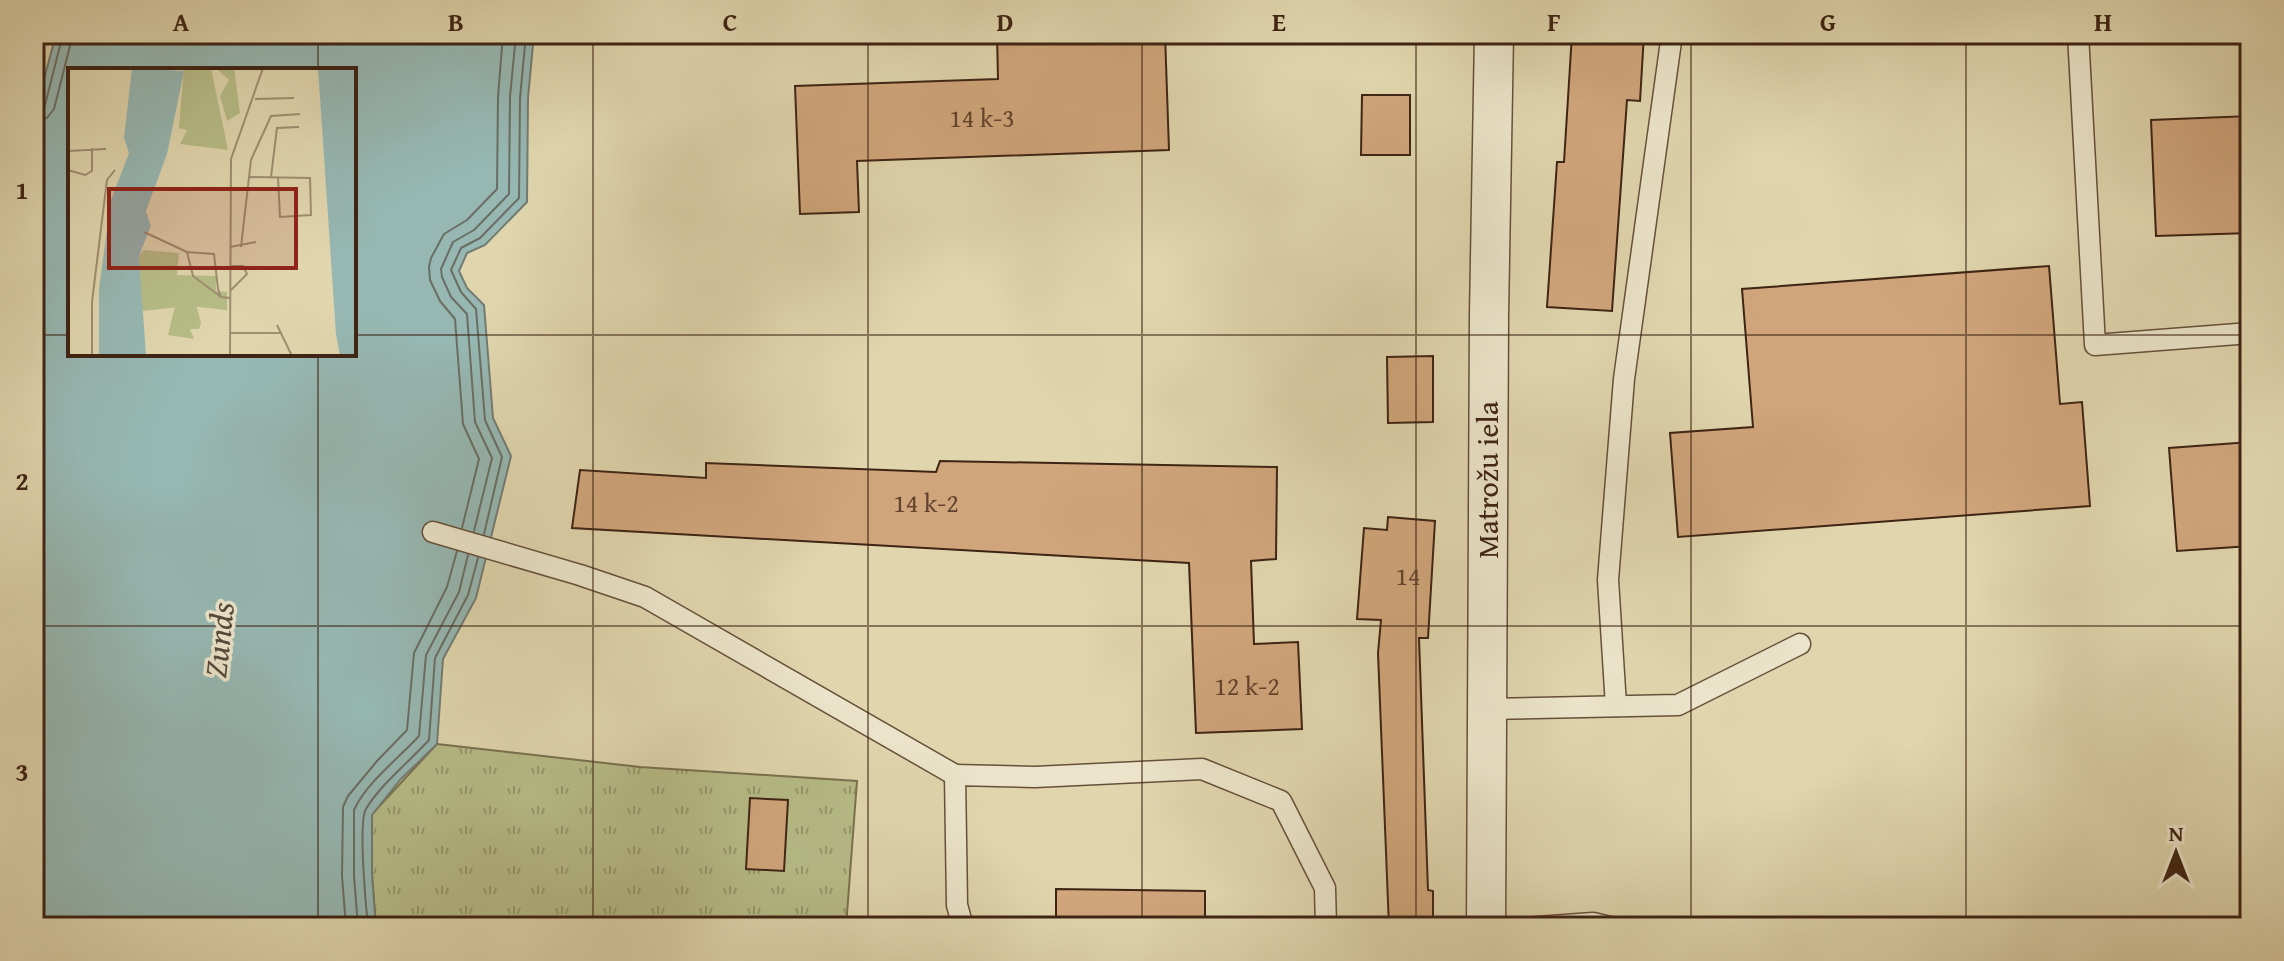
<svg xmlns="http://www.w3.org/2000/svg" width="2284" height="961" viewBox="0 0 2284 961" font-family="'Gentium Book Plus',serif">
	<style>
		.park { fill: url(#park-tufts); stroke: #7a704e; stroke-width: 2 }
		.water { fill: #96b7b2; stroke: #737c73; stroke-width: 2; fill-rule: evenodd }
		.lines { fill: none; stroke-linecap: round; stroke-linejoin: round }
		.shore { stroke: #6a6e63; stroke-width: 2 }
		.building { fill: #d0a57b; stroke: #3e2414; stroke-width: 2 }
		.service-casing { stroke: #66503a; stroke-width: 23 }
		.minor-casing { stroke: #66503a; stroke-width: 41 }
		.service { stroke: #ebe4ca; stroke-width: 20 }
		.minor { stroke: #ebe4ca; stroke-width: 38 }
		.grid { fill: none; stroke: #3e2414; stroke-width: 2; stroke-opacity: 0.55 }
		.labels { text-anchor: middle; stroke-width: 7; stroke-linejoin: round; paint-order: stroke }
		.number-label { font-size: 26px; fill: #62442e }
		.street-label { font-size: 30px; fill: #3e2414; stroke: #ebe4ca }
		.water-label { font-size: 32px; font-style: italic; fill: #54493c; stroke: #ebe4ca }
		.inset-road { fill: none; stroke: #9f8e70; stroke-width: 2 }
		.view { fill: #8f2418; fill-opacity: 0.15; stroke: #8f2418; stroke-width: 4 }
		.inset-edge { fill: none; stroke: #3e2414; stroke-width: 4 }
		.neatline { fill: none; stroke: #3e2414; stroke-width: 3 }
		.grid-label { font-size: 26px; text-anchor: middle; font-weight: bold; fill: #3e2414 }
	</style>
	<defs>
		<pattern id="park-tufts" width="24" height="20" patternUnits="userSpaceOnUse" patternTransform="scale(2)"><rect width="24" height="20" fill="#b6bc87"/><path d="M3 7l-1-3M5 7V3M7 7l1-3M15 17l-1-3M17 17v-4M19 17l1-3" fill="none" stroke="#95996d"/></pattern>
	</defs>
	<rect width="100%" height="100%" fill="#e0d5ad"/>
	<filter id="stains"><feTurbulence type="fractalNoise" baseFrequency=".0025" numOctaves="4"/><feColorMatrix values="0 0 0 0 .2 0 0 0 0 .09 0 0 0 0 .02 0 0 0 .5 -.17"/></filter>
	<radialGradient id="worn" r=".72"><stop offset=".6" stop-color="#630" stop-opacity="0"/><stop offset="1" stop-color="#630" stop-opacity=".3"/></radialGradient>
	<path class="park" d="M437 744 640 767 857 781 846 927H376L372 875V814Z"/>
	<path class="water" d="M56 34H534L528 98 527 202 485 245 467 253 459 271 467 288 484 305 493 418 511 456 476 598 443 659 437 744 400 780 372 815V875L376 927H34V117ZM70 70H354V354H70Z"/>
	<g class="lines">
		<g class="shore">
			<path d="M34 111 40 110 45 105 63 34"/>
			<path d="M34 121 47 118 54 109 73 34"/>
			<path d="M462 528 479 459 463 424 455 319 440 301 430 280 429 267 431 258 444 234 467 220 497 189 498 97 503 34"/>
			<path d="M474 531 492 458 475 422 467 314 451 297 442 277 441 269 453 242 474 230 509 194 510 97 516 34"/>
			<path d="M484 534 502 457 485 420 476 309 461 292 451 270 461 248 480 238 519 198 520 98 526 34"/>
			<path d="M346 927 342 876 343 807 348 796 377 761 407 730 414 653 447 587 457 551"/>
			<path d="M358 927 354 876V810C366 783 399 758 419 736L426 655 459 592 468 555"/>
			<path d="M368 927C366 908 358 822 366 809 380 785 410 761 429 740L435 658 468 595 478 558"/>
		</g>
	</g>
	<g class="building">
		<path d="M997 34H1165L1169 150 857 161 859 212 800 214 795 86 998 79Z"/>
		<path d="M1572 34H1644L1640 101 1627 100 1612 311 1547 307 1557 162H1564Z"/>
		<path d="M1362 95H1410V155H1361Z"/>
		<path d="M2250 116V233L2156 236 2151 120Z"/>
		<path d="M2049 266 2060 404 2082 402 2090 506 1678 537 1670 433 1753 427 1742 289Z"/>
		<path d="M1433 356V422L1388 423 1387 357Z"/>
		<path d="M2250 442V546L2177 551 2169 448Z"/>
		<path d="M940 461 1277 467 1276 559 1251 561 1254 644 1298 642 1302 729 1196 733 1189 563 572 528 580 470 706 478V463L936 472Z"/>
		<path d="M1388 517 1435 521 1428 638H1419L1428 890 1433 891V927H1389L1378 653 1381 620 1357 619 1364 528 1387 530Z"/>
		<path d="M750 798 788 800 784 871 746 869Z"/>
		<path d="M1056 889 1205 891V927H1056Z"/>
	</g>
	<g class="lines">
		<g class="service-casing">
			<g id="service">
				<path d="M2078 34 2095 345 2250 333"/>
				<path d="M433 532 580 575 645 597 955 775"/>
				<path d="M1616 706 1608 580 1624 379 1672 34"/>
				<path d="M1487 709 1678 705 1800 644"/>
				<path d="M963 927 957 905 955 775 1035 777 1202 769 1281 801 1325 888 1326 927"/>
				<path d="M1537 927 1593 923 1610 927"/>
			</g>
		</g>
		<g class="minor-casing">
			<path id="minor" d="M1486 927 1489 315 1494 34"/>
		</g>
		<use href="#service" class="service"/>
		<use href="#minor" class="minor"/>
	</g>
	<path class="grid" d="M318 34V70M593 34V927M868 34V927M1142 34V927M1416 34V927M1691 34V927M1966 34V927M34 335H70M354 335H2250M318 354V927M34 626H2250"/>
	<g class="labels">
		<g class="number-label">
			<text x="982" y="127">14 k-3</text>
			<text x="926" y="512">14 k-2</text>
			<text x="1408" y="585">14</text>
			<text x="1247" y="695">12 k-2</text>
		</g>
		<g class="street-label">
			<text transform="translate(1488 480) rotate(-90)" y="10">Matrožu iela</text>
		</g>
		<g class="water-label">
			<text transform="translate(219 640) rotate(-84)" y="11">Zunds</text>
		</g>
	</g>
	<g transform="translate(68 68)">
		<rect width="288" height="288" fill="#e0d5ad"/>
		<path d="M116 0H143L160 82 112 76 119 62 111 60ZM166 0 172 45 159 53 152 28 161 12 149 1ZM128 236 133 255 131 261H122L126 271 100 267 107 238Z" fill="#b6bc87"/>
		<path d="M76 182 111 185 109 207 148 208V223L159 224V242L121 238 74 243 71 188Z" fill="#b6bc87"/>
		<path d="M64 0 116 3 99 86 78 143 83 158 71 188 78 288H31V221L43 132 61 85 56 70ZM250 0H288V288H272L268 266Z" fill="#96b7b2"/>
		<path class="inset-road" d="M187 31 226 30M0 83 38 81M0 102 17 107 24 103V80M180 109 242 110 243 147 212 149 210 109M203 109 209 60 231 59M76 164 119 184M162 179 188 174M173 179 183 92 203 48 232 46M162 198H175L179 206 162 223M153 229 125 208 119 184 146 186 150 221 153 229 162 230M209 257 224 288M162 265H214M24 288V234L39 112 47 102M162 288 163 91 195 0"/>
		<path class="view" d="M41 121H228V200H41Z"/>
		<rect width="288" height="288" class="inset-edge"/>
	</g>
	<rect width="2284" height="961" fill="none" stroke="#e0d5ad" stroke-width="88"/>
	<g transform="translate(2176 853)" stroke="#ebe4ca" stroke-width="6" paint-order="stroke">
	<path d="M0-6L14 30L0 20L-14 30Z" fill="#3e2414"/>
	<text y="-12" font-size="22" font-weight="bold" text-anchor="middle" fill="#3e2414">N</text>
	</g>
	<rect x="44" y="44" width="2196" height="873" class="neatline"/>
	<g class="grid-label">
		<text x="181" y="31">A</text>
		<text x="456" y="31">B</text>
		<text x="730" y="31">C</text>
		<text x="1005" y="31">D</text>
		<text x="1279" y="31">E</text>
		<text x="1554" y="31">F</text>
		<text x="1828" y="31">G</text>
		<text x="2103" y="31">H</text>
		<text x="22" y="199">1</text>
		<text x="22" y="490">2</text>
		<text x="22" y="781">3</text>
	</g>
	<rect width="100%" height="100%" filter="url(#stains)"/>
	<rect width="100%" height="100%" fill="url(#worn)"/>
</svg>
